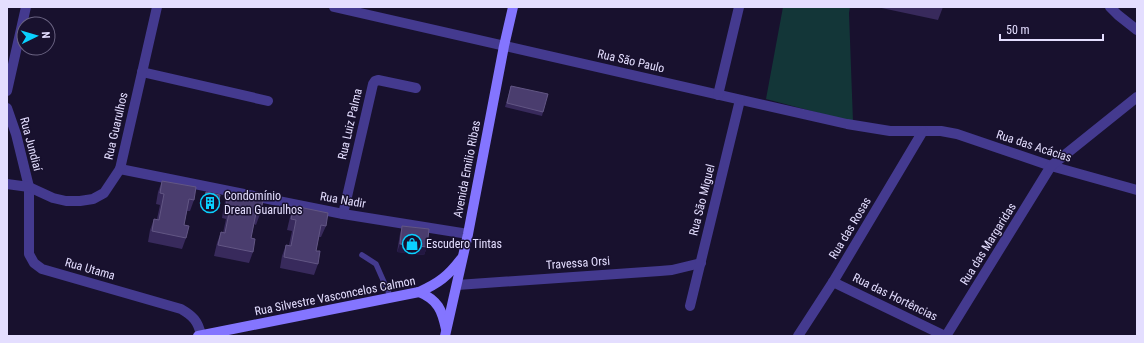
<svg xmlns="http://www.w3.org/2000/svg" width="1144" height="343" viewBox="0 0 1144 343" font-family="'Roboto Condensed',sans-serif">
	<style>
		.green { fill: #133638 }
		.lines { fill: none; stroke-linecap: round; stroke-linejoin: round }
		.service { stroke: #443a8f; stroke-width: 5.5 }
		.minor { stroke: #443a8f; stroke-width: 10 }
		.secondary { stroke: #8475ff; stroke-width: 10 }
		.wall { fill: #382a5c }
		.shaded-wall { fill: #231842 }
		.building { fill: #4a3d6e; stroke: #625684 }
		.labels { text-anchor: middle; stroke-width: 3; stroke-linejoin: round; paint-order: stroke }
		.street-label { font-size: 12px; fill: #e4deff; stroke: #18112e }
		.poi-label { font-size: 12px; fill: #e4deff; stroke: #18112e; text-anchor: start }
	</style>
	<rect width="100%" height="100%" fill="#18112e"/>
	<path class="green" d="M783 7H850L849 13 853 122 766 99Z"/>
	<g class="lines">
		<path class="service" d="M362 255 376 264 391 298"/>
		<g class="minor">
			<path d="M334 7 847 124 890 131H941L957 134 1051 166 1137 190"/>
			<path d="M1110 7 1118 15 1137 30"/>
			<path d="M142 72 268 101"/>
			<path d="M7 91 26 7"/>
			<path d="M718 95 739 7"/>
			<path d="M7 108 16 134 29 187V254L34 263 42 269 181 309C193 316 198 321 201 335"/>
			<path d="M120 169 343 214 468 234"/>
			<path d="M7 184 29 187 53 198 66 201H80L93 199 104 193 120 169 157 7"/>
			<path d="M343 214 373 84 375 81 378 80 416 88"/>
			<path d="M833 282 945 336"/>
			<path d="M457 285 660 271 672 270 701 263"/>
			<path d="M690 306 740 100"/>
			<path d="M798 336 833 282 923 131"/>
			<path d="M946 336 1051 166 1137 97"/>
		</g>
		<g class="secondary">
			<path d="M419 292C438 300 442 310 446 329"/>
			<path d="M198 336 419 292C439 283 448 276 461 259"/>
			<path d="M445 336 468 234 504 46 513 7"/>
		</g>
	</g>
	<g class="wall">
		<path d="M877 7H943L938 20Z"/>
		<path d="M511 86 543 112 542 116 505 107Z"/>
		<path d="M162 181 194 200 190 211H187L184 225 186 238 182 249 148 242 150 230 154 219H157L160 205 156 204 158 192Z"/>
		<path d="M206 192 218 206 216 210 202 207Z"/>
		<path d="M228 194 260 214 256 225 254 224 251 238 253 252 249 263 214 256 217 243 221 232 223 233 226 219 222 218 224 205Z"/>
		<path d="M294 206 326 226 321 237H319L316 251 318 264 314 275 280 268 282 256 286 245H289L292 231 287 230 290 217Z"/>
		<path d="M402 226 427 247 424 255 397 252 400 234Z"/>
	</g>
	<path class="shaded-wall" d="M400 244 427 247 424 255 397 252Z"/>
	<g class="building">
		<path d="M511 86 548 94 543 112 507 103Z"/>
		<path d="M162 181 196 187 194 200 189 199 184 225 189 226 186 238 152 231 154 219 159 220 164 194 160 193Z"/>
		<path d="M206 192 220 195 218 206 204 203Z"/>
		<path d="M228 194 263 201 260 214 256 213 251 238 255 239 253 252 218 245 221 232 225 233 230 208 226 207Z"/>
		<path d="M294 206 328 213 326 226 321 225 316 251H320L318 264 284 257 286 245 291 246 296 220 291 219Z"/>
		<path d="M402 226 429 229 427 247 400 244Z"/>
	</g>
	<defs>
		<g id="building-ring" transform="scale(1)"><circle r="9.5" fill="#18112e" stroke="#0ad1ff" stroke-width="1.5"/><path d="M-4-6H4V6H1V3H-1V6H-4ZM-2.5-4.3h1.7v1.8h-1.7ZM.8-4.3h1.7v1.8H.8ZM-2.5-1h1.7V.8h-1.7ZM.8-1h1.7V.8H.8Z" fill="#0ad1ff"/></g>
		<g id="shop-ring" transform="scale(1)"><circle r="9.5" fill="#18112e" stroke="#0ad1ff" stroke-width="1.5"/><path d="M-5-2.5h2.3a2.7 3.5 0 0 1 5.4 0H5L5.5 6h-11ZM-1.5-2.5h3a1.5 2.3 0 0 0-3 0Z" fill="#0ad1ff"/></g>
	</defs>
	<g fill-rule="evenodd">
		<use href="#building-ring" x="210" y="203"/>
		<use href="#shop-ring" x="412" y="244"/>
	</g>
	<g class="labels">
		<g class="street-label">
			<text transform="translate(631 61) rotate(13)" y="4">Rua São Paulo</text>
			<text transform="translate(350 124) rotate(-77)" y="4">Rua Luiz Palma</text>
			<text transform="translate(116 126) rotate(-77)" y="4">Rua Guarulhos</text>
			<text transform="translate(31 144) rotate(75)" y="4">Rua Jundiaí</text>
			<text transform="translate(1034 146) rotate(18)" y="4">Rua das Acácias</text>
			<text transform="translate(467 169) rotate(-79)" y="4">Avenida Emilio Ribas</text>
			<text transform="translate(343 200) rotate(10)" y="4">Rua Nadir</text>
			<text transform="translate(702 200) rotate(-76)" y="4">Rua São Miguel</text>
			<text transform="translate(850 228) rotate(-59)" y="4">Rua das Rosas</text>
			<text transform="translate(988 244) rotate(-58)" y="4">Rua das Margaridas</text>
			<text transform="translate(578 263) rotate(-4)" y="4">Travessa Orsi</text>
			<text transform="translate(90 269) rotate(16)" y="4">Rua Utama</text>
			<text transform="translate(335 296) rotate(-11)" y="4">Rua Silvestre Vasconcelos Calmon</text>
			<text transform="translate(895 297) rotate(26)" y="4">Rua das Hortências</text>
		</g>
		<g class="poi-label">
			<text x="224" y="200">Condomínio<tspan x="224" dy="14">Drean Guarulhos</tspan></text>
			<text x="426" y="248">Escudero Tintas</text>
		</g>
	</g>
	<rect width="1144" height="343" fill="none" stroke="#e4deff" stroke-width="16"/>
	<g transform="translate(36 36) rotate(85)"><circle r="19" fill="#18112e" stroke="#6a6382"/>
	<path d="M0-3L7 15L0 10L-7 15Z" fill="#0ad1ff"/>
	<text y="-6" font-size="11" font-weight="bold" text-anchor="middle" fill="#e4deff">N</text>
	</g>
	<path d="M1000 34v6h103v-6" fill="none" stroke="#e4deff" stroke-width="2"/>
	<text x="1006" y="34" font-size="12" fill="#e4deff" stroke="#18112e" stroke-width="3" paint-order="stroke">50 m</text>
</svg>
